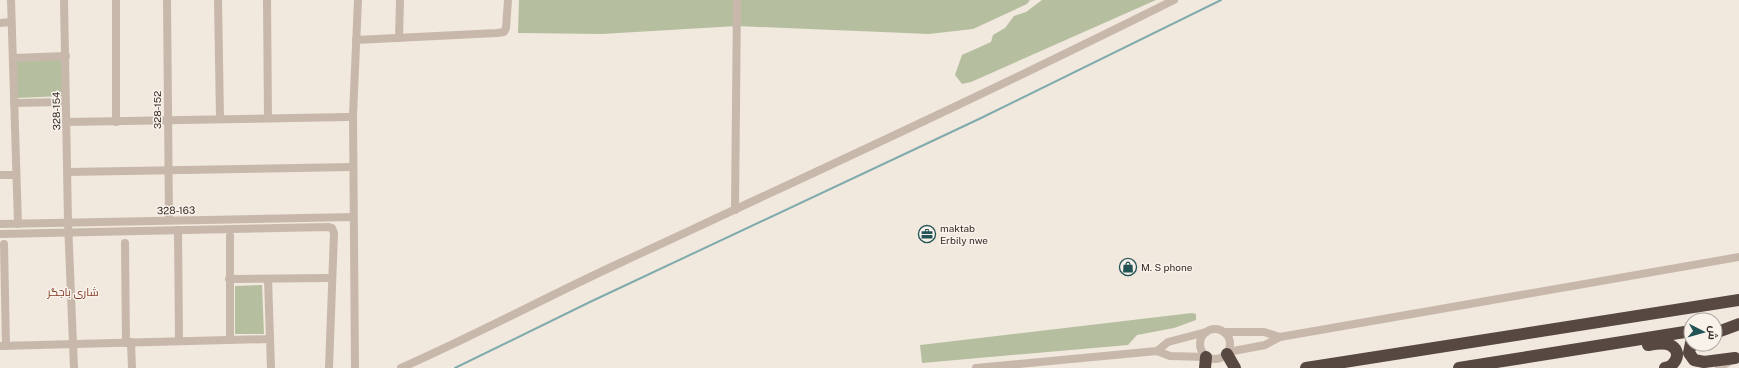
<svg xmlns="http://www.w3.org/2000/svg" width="1739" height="368" viewBox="0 0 1739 368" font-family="'Public Sans',Cairo,sans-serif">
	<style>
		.green { fill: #b5bf9f }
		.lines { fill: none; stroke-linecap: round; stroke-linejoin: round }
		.stream { stroke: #7fabac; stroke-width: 2 }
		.minor { stroke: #c8b8ab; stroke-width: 8 }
		.highway { stroke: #574841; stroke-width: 12 }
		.labels { text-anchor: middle; stroke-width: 3; stroke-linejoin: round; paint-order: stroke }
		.street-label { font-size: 10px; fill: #372d2a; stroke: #f9f2eb }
		.poi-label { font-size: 10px; fill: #372d2a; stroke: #f9f2eb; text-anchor: start }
		.neighbourhood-label { font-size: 11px; fill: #803b28; stroke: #f9f2eb }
	</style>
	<rect width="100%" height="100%" fill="#f1e8de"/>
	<g class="green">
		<path d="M519 0H1030L1027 4 973 29 929 34 737 26 602 34 518 33Z"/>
		<path d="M1042 0H1156L971 82 962 84 955 75 962 55 991 42 993 35 1005 28 1014 16 1026 12Z"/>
		<path d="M63 59 64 96 16 98 14 60Z"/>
		<path d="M262 285 264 334H235V286Z"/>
		<path d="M1192 313 1196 314V320L1174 328 1137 335 1128 345 922 363 920 345Z"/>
	</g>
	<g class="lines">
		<path class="stream" d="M455 368 592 301 979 119 1221 0"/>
		<g class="minor">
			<path d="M11 0 18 224"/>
			<path d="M64 0 68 222 74 368"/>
			<path d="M116 0V122"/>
			<path d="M167 0 169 220"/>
			<path d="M218 0 220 118"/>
			<path d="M267 0 268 118"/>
			<path d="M0 23 11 22"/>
			<path d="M399 38 400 0"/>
			<path d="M356 40 497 33 504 32 506 28 508 0"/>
			<path d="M13 58 66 56"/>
			<path d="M14 103 65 102"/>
			<path d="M66 122 348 117"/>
			<path d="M68 172 353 167"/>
			<path d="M0 175H16"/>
			<path d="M735 210 737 0"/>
			<path d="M0 224 353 217"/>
			<path d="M178 230 179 340"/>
			<path d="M0 234 329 227 332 228 334 233 329 368"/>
			<path d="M230 236V340"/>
			<path d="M125 243 126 343"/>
			<path d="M4 244 6 346"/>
			<path d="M229 279 327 278"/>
			<path d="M268 279 271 368"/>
			<circle cx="1215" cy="344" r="15"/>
			<path d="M1224 332H1264L1280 337"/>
			<path d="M131 342 132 368"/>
			<path d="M0 346 270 339"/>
			<path d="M1157 351 1168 342 1206 332"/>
			<path d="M1228 352 1265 345 1280 337 1739 257"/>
			<path d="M355 368 353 115 358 0"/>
			<path d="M401 368C476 335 548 296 622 262 807 176 992 91 1174 0"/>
			<path d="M976 368 1157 351 1170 356 1205 357"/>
			<path d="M1719 368 1732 360"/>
		</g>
		<g class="highway">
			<path d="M1715 333 1739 324"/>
			<path d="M1691 343 1689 353 1694 360 1704 362 1735 358"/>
			<path d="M1648 345C1654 344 1664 342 1670 345 1683 351 1676 366 1665 368"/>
			<path d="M1227 354 1235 368"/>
			<path d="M1205 368 1206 357"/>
			<path d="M1306 368 1739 300"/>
			<path d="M1459 368 1691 331"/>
		</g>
	</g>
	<defs>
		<g id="office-ring" transform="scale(0.9)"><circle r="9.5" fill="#f9f2eb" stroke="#225355" stroke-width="1.5"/><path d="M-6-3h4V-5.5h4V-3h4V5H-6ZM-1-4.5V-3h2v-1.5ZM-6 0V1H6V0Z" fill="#225355"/></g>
		<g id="shop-ring" transform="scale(0.9)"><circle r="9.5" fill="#f9f2eb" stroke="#225355" stroke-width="1.5"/><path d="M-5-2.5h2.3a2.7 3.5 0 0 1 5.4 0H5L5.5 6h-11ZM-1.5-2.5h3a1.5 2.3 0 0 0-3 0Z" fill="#225355"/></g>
	</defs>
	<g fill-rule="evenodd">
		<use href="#office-ring" x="927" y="234"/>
		<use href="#shop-ring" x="1128" y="267"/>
	</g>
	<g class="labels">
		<g class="street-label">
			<text transform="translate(157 110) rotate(-90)" y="4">328-152</text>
			<text transform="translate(56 111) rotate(-91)" y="4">328-154</text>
			<text transform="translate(176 210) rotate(-1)" y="4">328-163</text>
		</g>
		<g class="poi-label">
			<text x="940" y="232">maktab<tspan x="940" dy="12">Erbily nwe</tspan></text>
			<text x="1141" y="271">M. S phone</text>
		</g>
		<g class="neighbourhood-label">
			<text x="73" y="296">شاری باجگر</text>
		</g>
	</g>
	<g transform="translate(1703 332) rotate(96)"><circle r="19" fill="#f9f2eb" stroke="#aba39e"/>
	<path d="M0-3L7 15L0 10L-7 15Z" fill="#225355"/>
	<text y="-6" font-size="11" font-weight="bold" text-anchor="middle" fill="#372d2a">ش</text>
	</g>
</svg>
